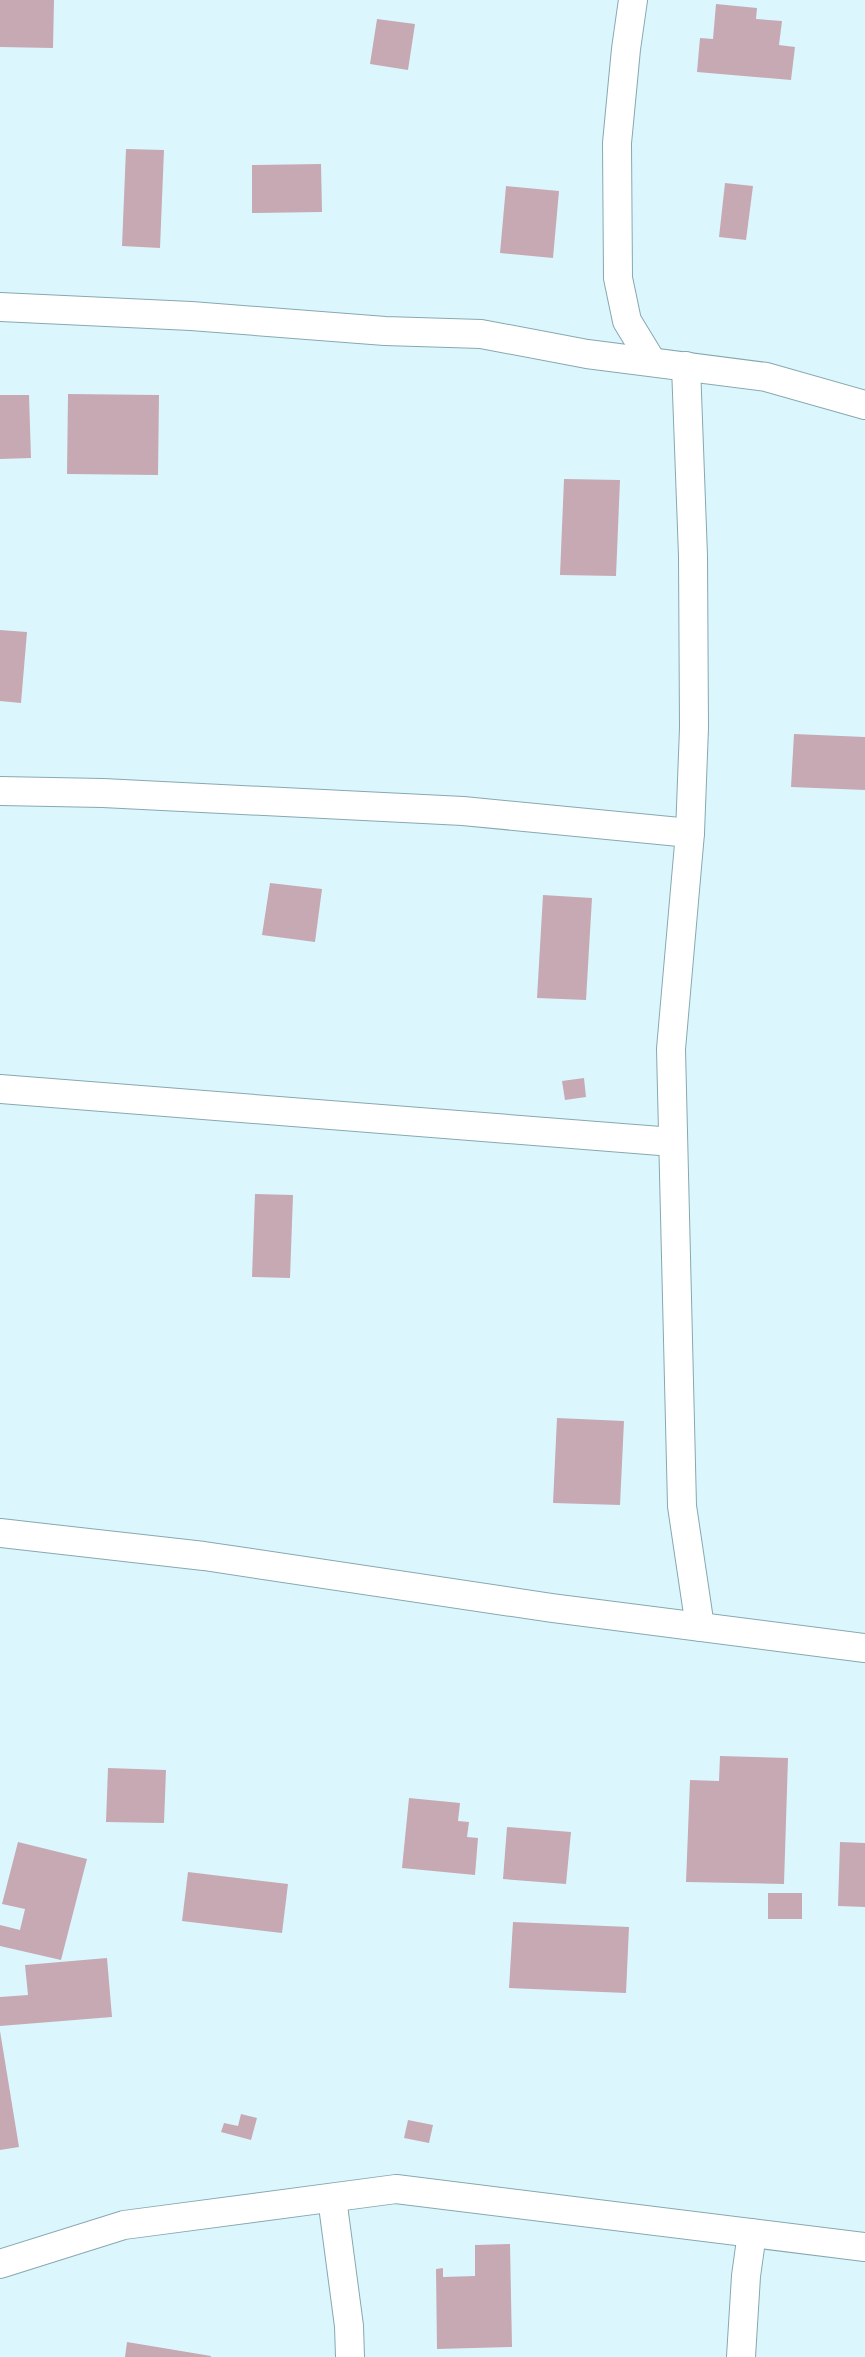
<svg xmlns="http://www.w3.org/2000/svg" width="865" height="2357" viewBox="0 0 865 2357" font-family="'Asap Condensed',sans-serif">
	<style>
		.building { fill: #c7a9b4 }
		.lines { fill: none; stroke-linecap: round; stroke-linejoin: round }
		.minor-casing { stroke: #87a8b0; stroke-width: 30 }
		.minor { stroke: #fff; stroke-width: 28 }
	</style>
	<rect width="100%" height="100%" fill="#dbf7fd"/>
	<g class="building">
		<path d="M0 0H54L53 48 0 47Z"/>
		<path d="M716 4 757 8 756 19 782 21 779 45 795 47 791 80 697 72 700 38 713 39Z"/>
		<path d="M377 19 415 24 408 70 370 64Z"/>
		<path d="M126 149 164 150 160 248 122 246Z"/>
		<path d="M321 164 322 212 252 213V165Z"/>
		<path d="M725 183 753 186 746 240 719 237Z"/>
		<path d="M506 186 559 191 553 258 500 253Z"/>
		<path d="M68 394 159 395 158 475 67 474Z"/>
		<path d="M0 395H29L31 458 0 459Z"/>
		<path d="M564 479 620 480 616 576 560 575Z"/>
		<path d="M0 630 27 632 21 703 0 701Z"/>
		<path d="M794 734 865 737V790L791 787Z"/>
		<path d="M270 883 322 889 315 942 262 935Z"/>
		<path d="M543 895 592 898 586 1000 537 998Z"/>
		<path d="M584 1078 586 1097 565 1100 562 1081Z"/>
		<path d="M255 1194 293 1195 290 1278 252 1277Z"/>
		<path d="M557 1418 624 1421 620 1505 553 1503Z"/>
		<path d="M720 1756 788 1758 784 1884 686 1882 690 1780 719 1781Z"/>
		<path d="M108 1768 166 1770 164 1823 106 1822Z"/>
		<path d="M409 1798 460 1803 458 1821 469 1822 467 1837 478 1838 475 1875 402 1868Z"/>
		<path d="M507 1827 571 1832 566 1884 503 1879Z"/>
		<path d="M18 1842 87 1859 61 1960 0 1946V1925L20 1930 25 1909 2 1904Z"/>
		<path d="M840 1842 865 1843V1907L838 1906Z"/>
		<path d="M188 1872 288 1884 282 1933 182 1921Z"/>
		<rect x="768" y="1893" width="34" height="26"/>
		<path d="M513 1922 629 1927 626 1993 509 1988Z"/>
		<path d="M107 1958 112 2017 0 2026V1997L28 1995 25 1965Z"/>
		<path d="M0 2031 19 2147 0 2150Z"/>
		<path d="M241 2114 257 2118 251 2140 221 2132 224 2123 238 2126Z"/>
		<path d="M408 2120 433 2125 429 2143 404 2138Z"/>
		<path d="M510 2244 512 2347 437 2349 436 2269 443 2268V2277L475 2276V2245Z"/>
		<path d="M127 2342 211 2356V2357H125Z"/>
	</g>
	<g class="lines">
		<g class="minor-casing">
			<g id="minor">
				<path d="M633 0 626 49 617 143 618 278 627 321 652 362"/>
				<path d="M0 307 191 316 385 331 481 334 587 354 766 377 865 405"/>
				<path d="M686 366 693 556 694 728 690 833 671 1049 682 1506 700 1627"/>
				<path d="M0 791 103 793 463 811 690 833"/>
				<path d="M0 1089 673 1142"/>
				<path d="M0 1533 204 1556 552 1608 865 1648"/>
				<path d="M332 2198 349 2326 350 2357"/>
				<path d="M0 2264 124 2225 396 2189 865 2247"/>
				<path d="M741 2357 746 2276 752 2233"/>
			</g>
		</g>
		<use href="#minor" class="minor"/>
	</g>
</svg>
